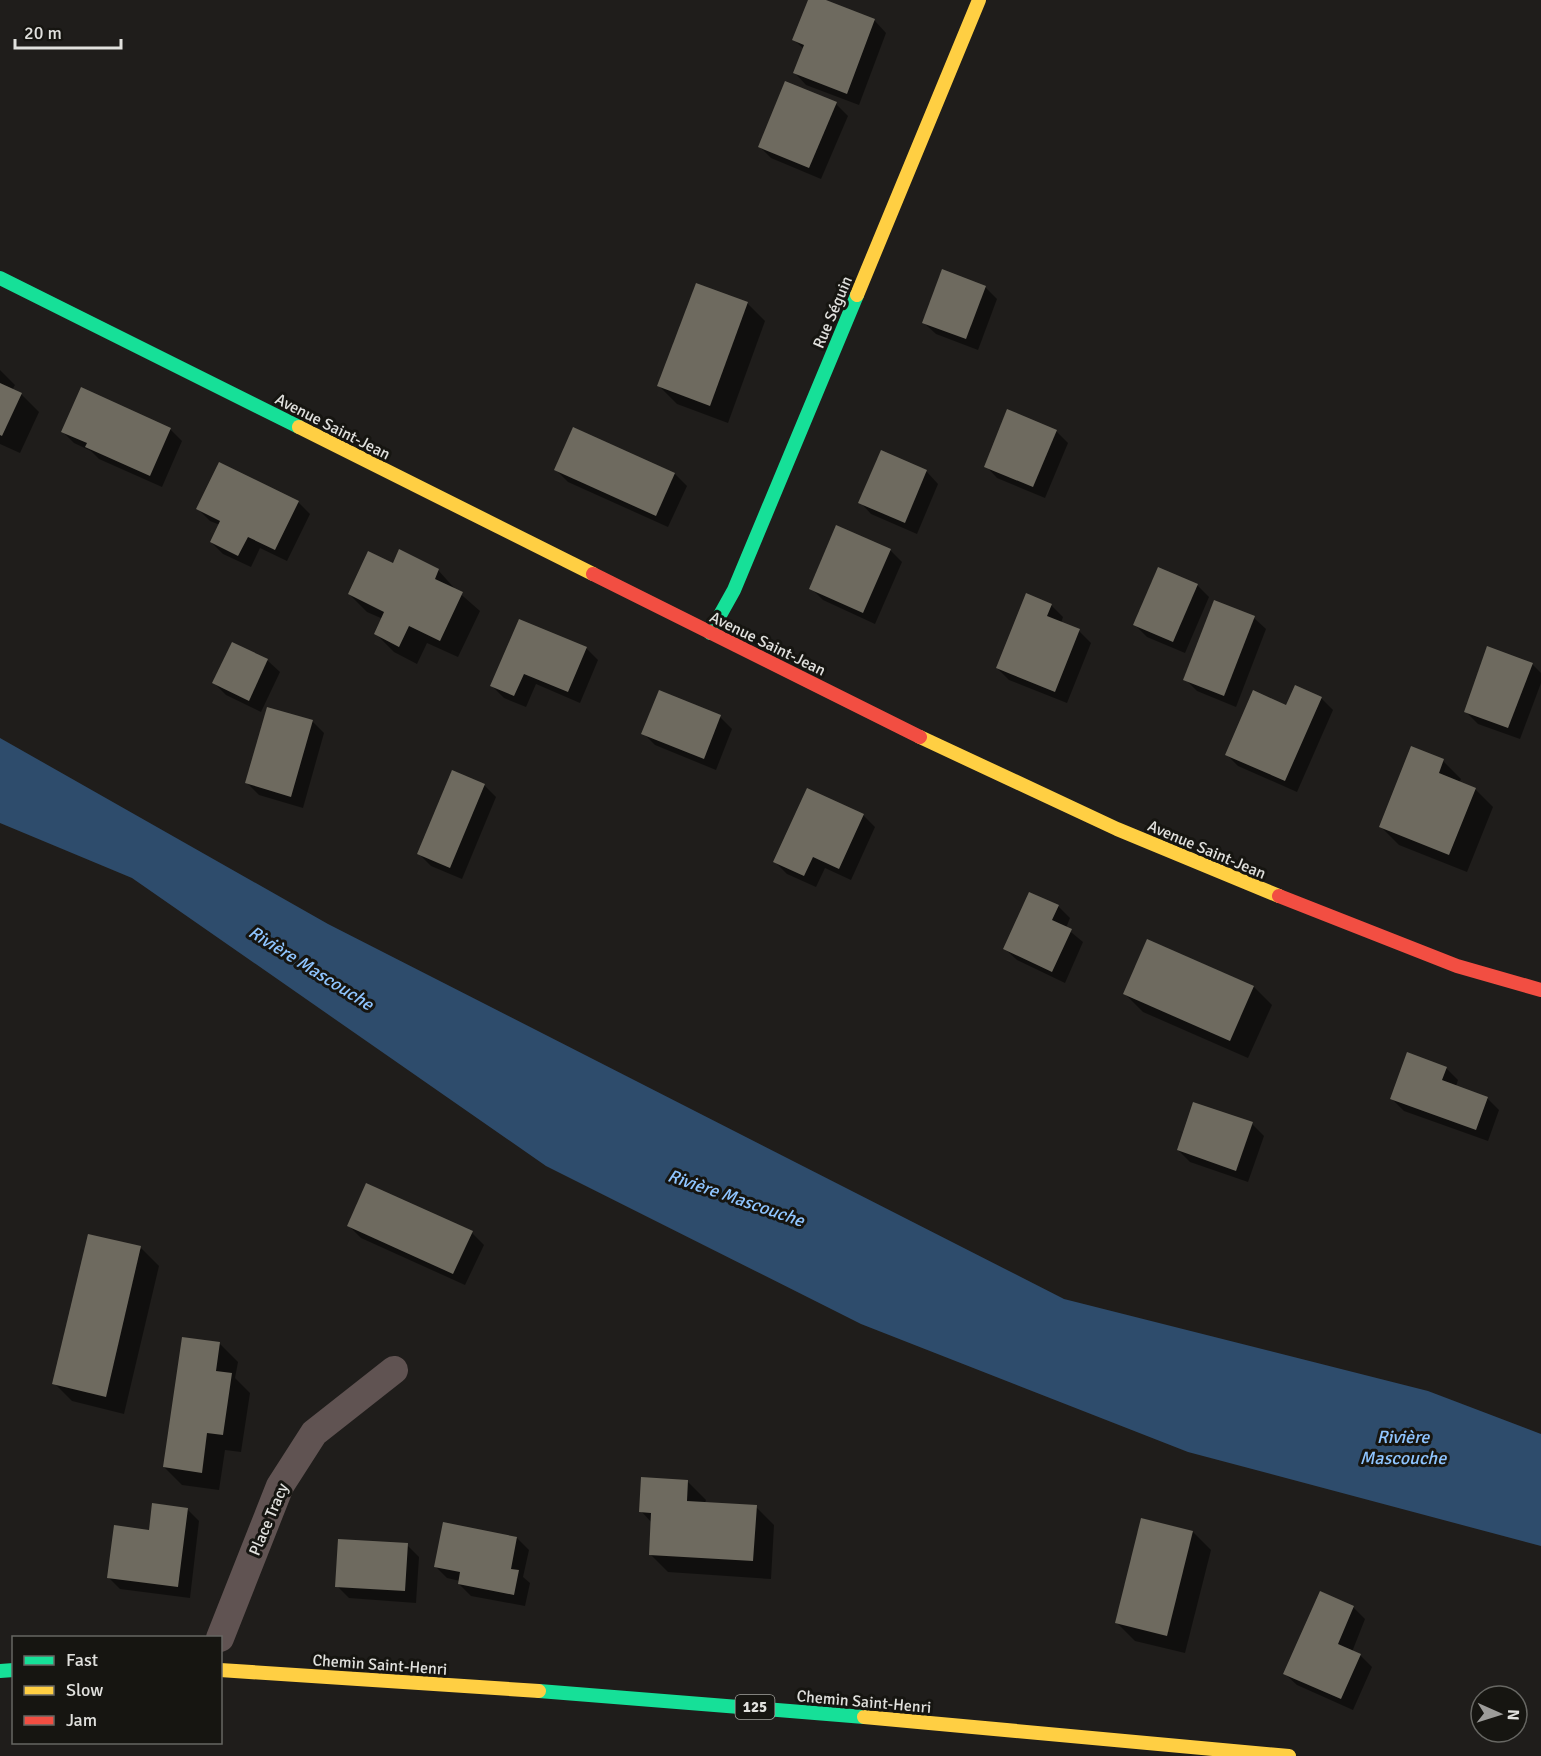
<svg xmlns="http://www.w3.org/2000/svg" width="1541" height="1756" viewBox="0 0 1541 1756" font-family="Signika,sans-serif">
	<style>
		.water { fill: #2e4c6c }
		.shadow { fill: #0007 }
		.building { fill: #6e6a5f }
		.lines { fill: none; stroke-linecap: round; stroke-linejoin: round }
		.street { stroke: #605352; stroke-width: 28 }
		.fast { stroke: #16e098; stroke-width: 14 }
		.slow { stroke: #ffcf43; stroke-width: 14 }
		.jam { stroke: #f24e42; stroke-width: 14 }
		.labels { text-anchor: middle; stroke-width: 6; stroke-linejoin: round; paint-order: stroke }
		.shield { fill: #161511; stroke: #a4a4a0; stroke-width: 1.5 }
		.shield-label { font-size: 15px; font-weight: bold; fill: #e1e1de }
		.street-label { font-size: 16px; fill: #e1e1de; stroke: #161511 }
		.water-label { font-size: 18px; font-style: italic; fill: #8fc5ff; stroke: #161511 }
	</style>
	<rect width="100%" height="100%" fill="#1f1d1b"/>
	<path class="water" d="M0 738 328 924 1064 1299 1428 1391 1541 1434V1546L1188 1452 861 1324 546 1166 132 878 0 823Z"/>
	<g class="shadow">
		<path d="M809 0H821L875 21 886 33 859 105 806 85 795 73 804 49 794 40Z"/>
		<path d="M836 104 848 116 821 179 771 158 759 146Z"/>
		<path d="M985 287 997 299 978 350 936 334 924 323Z"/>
		<path d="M747 303 765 321 728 423 677 404 659 386Z"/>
		<path d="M0 370 15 385 12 390 21 394 39 412 20 453 0 444Z"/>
		<path d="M170 429 182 441 162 487 99 459 91 451 74 443 62 431Z"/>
		<path d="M1056 431 1068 443 1045 498 997 478 986 466Z"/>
		<path d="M881 452 927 472 938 484 917 534 871 514 860 502Z"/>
		<path d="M556 470 675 474 687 486 668 527 568 482Z"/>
		<path d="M298 502 310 514 287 561 260 548 251 567 223 554 211 542 220 525 210 521 198 509Z"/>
		<path d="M837 527 890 550 902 562 875 624 823 600 811 588Z"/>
		<path d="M394 565 438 570 456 590 480 611 458 657 427 643 417 664 394 652 376 634 383 619 367 612 349 594Z"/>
		<path d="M1197 585 1209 597 1185 653 1147 637 1135 625Z"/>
		<path d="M1051 605 1063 617 1061 623 1079 631 1091 643 1067 703 1009 680 997 668Z"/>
		<path d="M1254 618 1266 629 1236 707 1197 691 1185 679Z"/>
		<path d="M233 644 268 661 280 672 261 712 226 695 214 683Z"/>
		<path d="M586 648 598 660 580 703 536 684 526 707 504 698 492 686Z"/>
		<path d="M1532 664 1541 673V683L1520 739 1478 724 1466 712Z"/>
		<path d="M660 692 720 717 732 729 716 770 655 745 643 733Z"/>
		<path d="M1321 698 1333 710 1297 792 1238 766 1226 754 1287 707Z"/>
		<path d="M312 721 324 733 303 808 259 795 247 783Z"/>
		<path d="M1443 761 1461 779 1459 783 1475 789 1493 807 1467 872 1399 845 1381 827Z"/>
		<path d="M484 785 496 797 462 879 431 866 419 854Z"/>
		<path d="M863 815 875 827 851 880 825 868 816 887 787 874 775 862Z"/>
		<path d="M1058 906 1070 918 1066 928 1083 942 1065 983 1017 960 1005 949Z"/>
		<path d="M1148 941 1254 987 1272 1005 1248 1058 1143 1012 1125 994Z"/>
		<path d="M1446 1068 1458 1080 1456 1086 1487 1098 1499 1110 1488 1141 1404 1111 1392 1099Z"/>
		<path d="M1252 1124 1264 1136 1248 1182 1190 1162 1178 1150Z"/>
		<path d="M367 1185 472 1233 484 1245 465 1285 361 1238 349 1226Z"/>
		<path d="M141 1248 159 1266 124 1414 72 1401 54 1383Z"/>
		<path d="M220 1344 238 1362 235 1378 250 1393 241 1452 225 1450 219 1490 182 1485 164 1467Z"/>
		<path d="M688 1482 706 1500 705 1503 756 1507 774 1525 771 1579 668 1572 650 1554 652 1523 641 1511Z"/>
		<path d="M187 1509 199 1521 190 1598 120 1589 108 1577 150 1531Z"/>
		<path d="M1193 1532 1211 1550 1185 1653 1135 1641 1117 1623Z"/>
		<path d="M517 1538 529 1550 523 1577 530 1583 525 1606 471 1596 459 1584 460 1581 447 1578 435 1566Z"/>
		<path d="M407 1545 419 1557 416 1603 349 1598 337 1586Z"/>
		<path d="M1320 1593 1353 1607 1365 1619 1352 1652 1360 1655 1372 1667 1353 1710 1297 1685 1285 1674Z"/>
	</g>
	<g class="building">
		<path d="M808 0H826L875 19 847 94 793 73 804 45 792 40Z"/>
		<path d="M785 81 837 102 809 168 758 147Z"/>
		<path d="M942 269 986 286 966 339 922 323Z"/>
		<path d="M696 283 748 302 710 406 657 386Z"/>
		<path d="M0 383 22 393 2 436 0 435Z"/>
		<path d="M81 387 171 428 150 476 85 447 87 443 61 432Z"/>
		<path d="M1007 409 1057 430 1033 487 984 467Z"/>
		<path d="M573 427 675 473 656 516 554 470Z"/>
		<path d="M881 450 927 470 905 523 858 503Z"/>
		<path d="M219 462 299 501 275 550 248 537 238 556 210 542 220 521 196 509Z"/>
		<path d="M836 525 891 549 863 613 809 589Z"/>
		<path d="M399 549 439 569 435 579 463 592 440 641 409 626 399 647 374 634 384 612 348 594 368 551 393 563Z"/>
		<path d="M1158 567 1198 584 1173 642 1133 625Z"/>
		<path d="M1026 593 1052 604 1047 616 1080 629 1055 692 996 668Z"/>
		<path d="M1214 600 1255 616 1224 696 1183 680Z"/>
		<path d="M519 619 587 647 568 692 524 674 514 696 490 686Z"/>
		<path d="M232 642 268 659 249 701 212 683Z"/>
		<path d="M1487 646 1533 663 1508 728 1464 712Z"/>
		<path d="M1295 685 1322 697 1285 781 1225 755 1253 690 1286 705Z"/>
		<path d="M659 690 721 715 704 759 641 734Z"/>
		<path d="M267 707 313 720 291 797 245 783Z"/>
		<path d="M1411 746 1444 759 1439 773 1476 788 1449 855 1379 827Z"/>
		<path d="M452 770 485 784 450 868 417 854Z"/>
		<path d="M807 788 864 814 839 869 813 857 804 876 773 862Z"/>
		<path d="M1029 892 1059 905 1052 920 1072 929 1052 972 1003 949Z"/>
		<path d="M1147 939 1254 986 1230 1041 1123 994Z"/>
		<path d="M1407 1052 1447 1067 1442 1080 1488 1097 1476 1130 1390 1099Z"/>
		<path d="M1193 1102 1253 1122 1236 1171 1177 1150Z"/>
		<path d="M366 1183 473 1231 453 1274 347 1226Z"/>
		<path d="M88 1234 141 1246 106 1397 52 1384Z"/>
		<path d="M182 1337 220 1342 216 1371 232 1373 223 1435 207 1433 202 1473 163 1467Z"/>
		<path d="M641 1477 688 1480 687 1501 757 1505 753 1561 649 1555 651 1513 639 1512Z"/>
		<path d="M152 1503 188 1508 178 1587 107 1578 114 1525 149 1530Z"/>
		<path d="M1141 1518 1193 1531 1167 1636 1115 1623Z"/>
		<path d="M443 1522 517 1537 511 1569 519 1570 514 1595 458 1584 460 1572 434 1567Z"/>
		<path d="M338 1539 408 1543 405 1591 335 1587Z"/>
		<path d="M1320 1591 1354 1606 1338 1644 1361 1654 1341 1699 1283 1674Z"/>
	</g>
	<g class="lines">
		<path class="street" d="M220 1638 280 1486 314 1433 394 1370"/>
		<g class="fast">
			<path d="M0 278 299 427"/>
			<path d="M710 633 734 590 857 295"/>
			<path d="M0 1671 14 1670"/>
			<path d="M539 1691 864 1717"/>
		</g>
		<g class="slow">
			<path d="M857 295 979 0"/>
			<path d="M299 427 593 574"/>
			<path d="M920 737 1117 829 1279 896"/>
			<path d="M220 1670 539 1691"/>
			<path d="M864 1717 1289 1756"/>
		</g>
		<g class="jam">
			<path d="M593 574 920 737"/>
			<path d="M1279 896 1457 966 1541 990"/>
		</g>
	</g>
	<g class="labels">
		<rect class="shield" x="735.5" y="1695" width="39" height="24" rx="4.5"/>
		<g class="shield-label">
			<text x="755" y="1712">125</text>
		</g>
		<g class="street-label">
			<text transform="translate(832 312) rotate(-67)" y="6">Rue Séguin</text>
			<text transform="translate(333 426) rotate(27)" y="6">Avenue Saint-Jean</text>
			<text transform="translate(768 643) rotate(26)" y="6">Avenue Saint-Jean</text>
			<text transform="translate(1207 849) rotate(23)" y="6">Avenue Saint-Jean</text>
			<text transform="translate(268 1519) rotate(-67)" y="6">Place Tracy</text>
			<text transform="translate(380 1664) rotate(4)" y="6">Chemin Saint-Henri</text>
			<text transform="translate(864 1701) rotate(5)" y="6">Chemin Saint-Henri</text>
		</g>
		<g class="water-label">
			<text transform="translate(311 968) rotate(32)" y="6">Rivière Mascouche</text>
			<text transform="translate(736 1198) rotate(19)" y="6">Rivière Mascouche</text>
			<text x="1403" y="1443">Rivière<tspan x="1403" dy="21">Mascouche</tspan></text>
		</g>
	</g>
	<rect x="12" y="1636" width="210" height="108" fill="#161511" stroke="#676763" stroke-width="1.5"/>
	<rect x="24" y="1656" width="30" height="9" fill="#16e098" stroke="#676763" stroke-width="1.5"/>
	<text x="66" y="1666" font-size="18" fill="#e1e1de">Fast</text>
	<rect x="24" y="1686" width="30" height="9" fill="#ffcf43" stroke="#676763" stroke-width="1.5"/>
	<text x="66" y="1696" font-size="18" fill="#e1e1de">Slow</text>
	<rect x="24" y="1716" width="30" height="9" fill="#f24e42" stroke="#676763" stroke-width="1.5"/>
	<text x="66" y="1726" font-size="18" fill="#e1e1de">Jam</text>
	<g transform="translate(1499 1714) rotate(93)"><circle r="28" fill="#161511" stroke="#676763" stroke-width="1.5"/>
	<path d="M0-4.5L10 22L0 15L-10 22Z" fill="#9d9c9a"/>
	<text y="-9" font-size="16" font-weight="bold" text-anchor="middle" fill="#e1e1de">N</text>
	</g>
	<path d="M15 39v9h106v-9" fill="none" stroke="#e1e1de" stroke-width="3"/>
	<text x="24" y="39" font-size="18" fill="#e1e1de" stroke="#161511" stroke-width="4.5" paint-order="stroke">20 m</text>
</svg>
